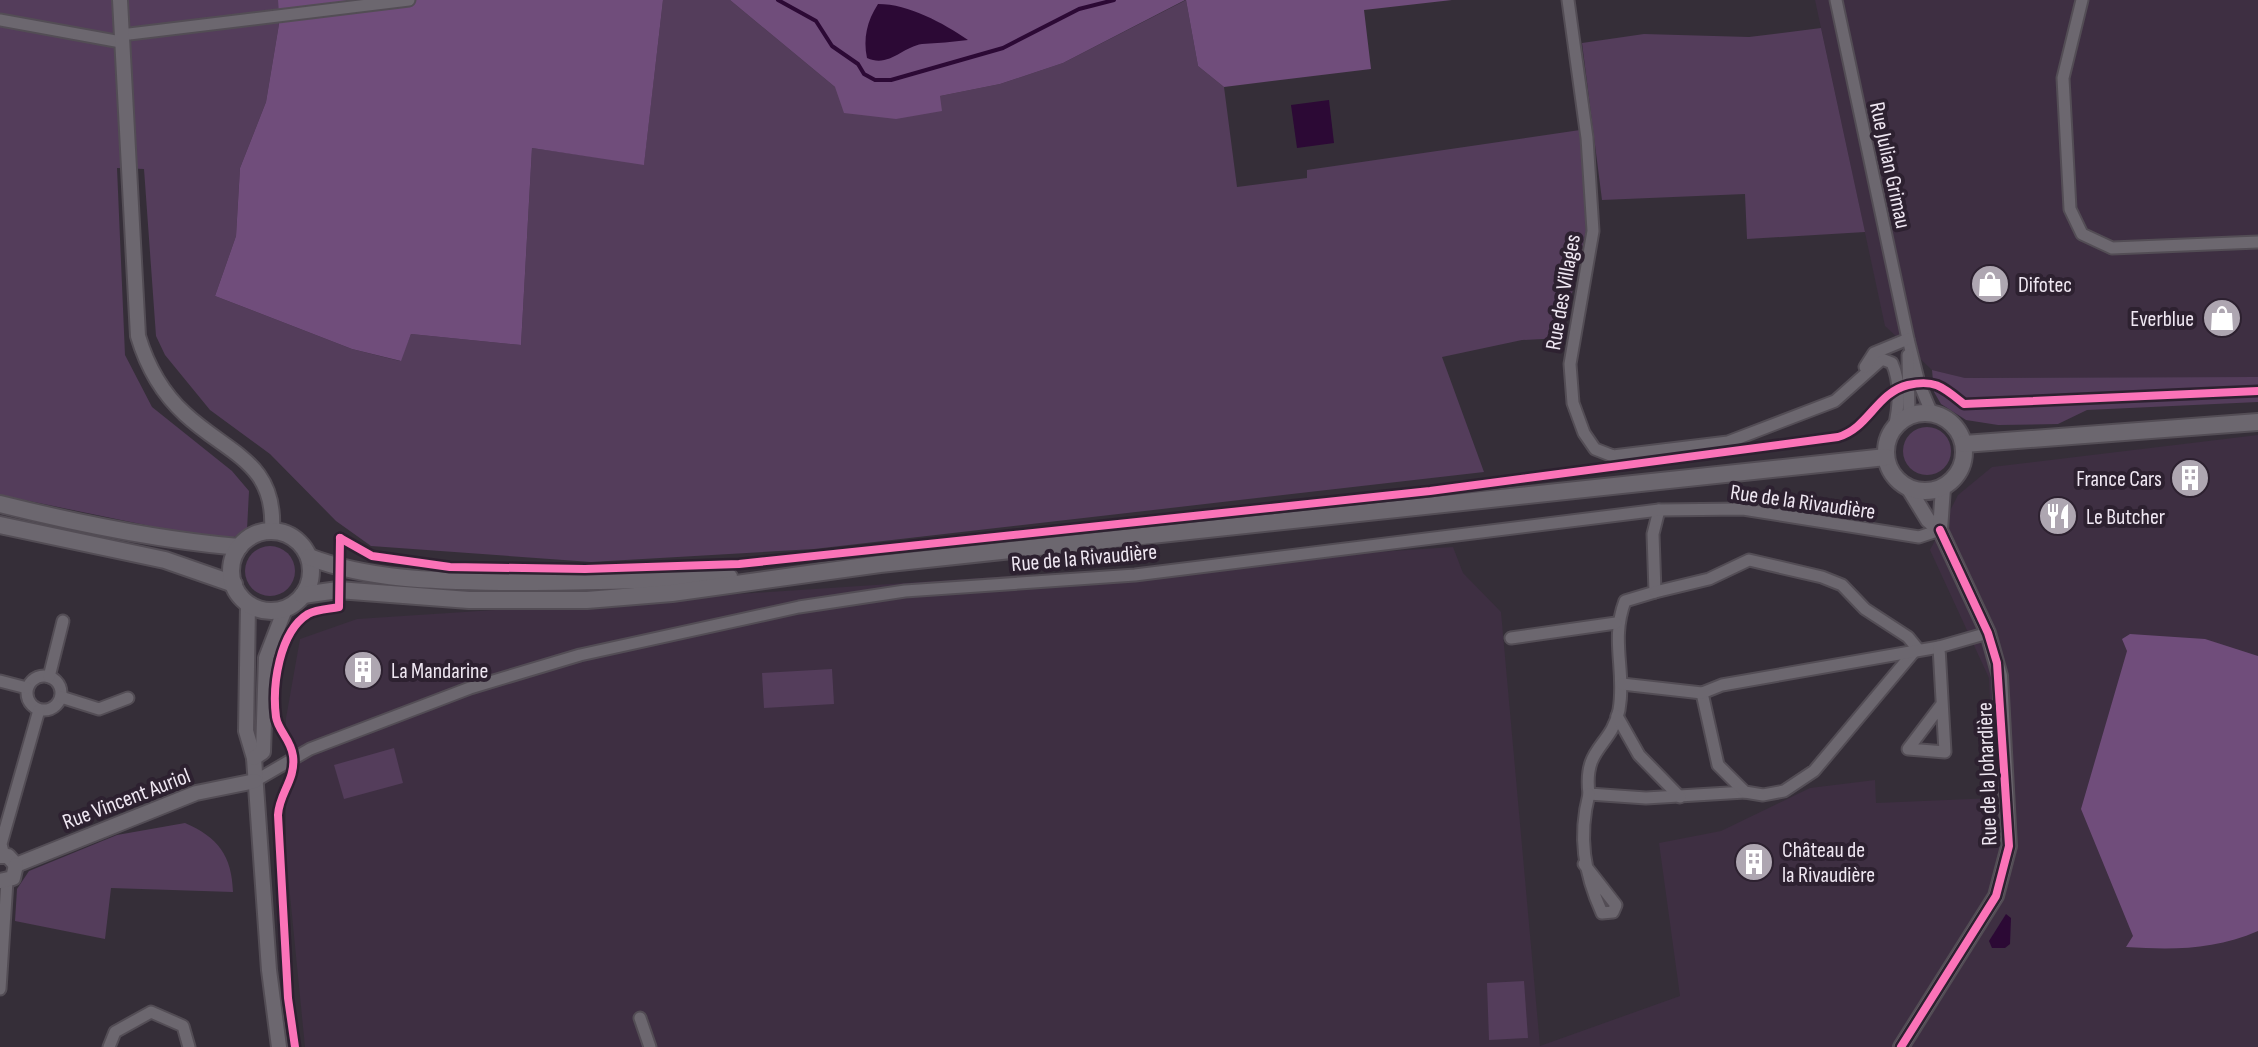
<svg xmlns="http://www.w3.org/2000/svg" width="2258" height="1047" viewBox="0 0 2258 1047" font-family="'Sofia Sans Condensed',sans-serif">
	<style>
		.built { fill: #3e2f42 }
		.green { fill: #543d5b }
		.forest { fill: #704d7b }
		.water { fill: #2c0935 }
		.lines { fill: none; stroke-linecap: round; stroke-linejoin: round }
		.stream { stroke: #2c0935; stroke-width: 4 }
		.minor-casing { stroke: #534d55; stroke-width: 15 }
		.tertiary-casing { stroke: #534d55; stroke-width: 18 }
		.secondary-casing { stroke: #534d55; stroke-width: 20 }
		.minor { stroke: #6c676f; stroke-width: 11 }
		.tertiary { stroke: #6c676f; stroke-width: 14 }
		.secondary { stroke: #6c676f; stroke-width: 16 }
		.cycleway-casing { stroke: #2d2130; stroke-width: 13 }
		.cycleway { stroke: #fb73b8; stroke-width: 8 }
		.labels { text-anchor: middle; stroke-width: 8; stroke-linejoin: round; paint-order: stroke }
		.street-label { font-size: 22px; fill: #efe7f2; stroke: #2d2130 }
		.poi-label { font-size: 22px; fill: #efe7f2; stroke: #2d2130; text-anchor: start }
	</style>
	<rect width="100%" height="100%" fill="#352e38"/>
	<g class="built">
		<path d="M1815 0H2258V377L1964 378 1932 370 1885 326Z"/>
		<path d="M2258 435V1047H305L286 855V718L300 639 357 619 1453 547 1463 573 1501 612 1540 1046 1680 996 1659 843 1721 831 1810 788 1875 780 1876 803 1994 798 1989 678 1930 550 1958 495 1992 467Z"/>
	</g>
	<g class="green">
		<path d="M0 0H278L279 24 266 102 240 168 236 236 215 296 352 349 400 361 411 334 521 345 532 148 644 164 663 0H730L835 87 940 96 1000 84 1063 63 1186 0 1198 66 1224 87 1237 187 1307 178V170L1580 130 1586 231 1562 338 1522 340 1442 357 1484 472 814 549 591 562 371 546 336 521 270 454 210 410 165 355 156 336 144 169 117 168 125 355 152 407 232 471 249 491 247 530 234 537 208 538 0 495Z"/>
		<path d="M1821 28 1865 232 1747 239 1745 194 1602 200 1582 43 1644 34 1749 37Z"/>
		<path d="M1932 370 1965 378 2258 377V402L2087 410 2058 424 1998 425 1966 420 1941 404 1934 392Z"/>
		<circle cx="1927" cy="451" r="24"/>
		<circle cx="270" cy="571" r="25"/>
		<path d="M832 669 834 704 764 708 762 673Z"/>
		<path d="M394 748 403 783 344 799 334 765Z"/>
		<path d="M185 823C218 837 232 856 233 892L111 888 105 939 15 921 17 889 29 871 117 835Z"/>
		<path d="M1524 981 1528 1038 1489 1040 1487 983Z"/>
	</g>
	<g class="forest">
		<path d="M278 0H663L644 165 532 148 521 345 411 334 401 361 352 349 215 296 236 236 240 168 266 102 279 24Z"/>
		<path d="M730 0H1185L1063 63 1000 84 940 96 942 111 896 119 844 113 835 87Z"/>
		<path d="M1186 0H1452L1364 10 1371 69 1224 87 1198 66Z"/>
		<path d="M2130 634 2205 639 2258 656V931C2214 950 2173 950 2126 947L2133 936 2081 809 2127 651 2122 639Z"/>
	</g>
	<g class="water">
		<path d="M878 4C909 4 943 23 968 40 953 42 937 43 922 44 902 47 889 68 867 58 863 38 867 21 878 4Z"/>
		<path d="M1329 100 1334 143 1297 148 1291 105Z"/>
		<path d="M2006 914 2011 918 2010 944 2005 948H1992L1989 941Z"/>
	</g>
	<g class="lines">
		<path class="stream" d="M778 0 816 21 832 46 858 64 864 74 875 80H891L1003 48 1079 9 1114 0"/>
		<g class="minor-casing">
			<g id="minor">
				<path d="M1568 0 1587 138 1593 231 1570 364 1573 403 1584 433 1595 449 1613 456 1728 442 1835 401 1882 359 1892 363C1901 383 1899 407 1894 428"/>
				<path d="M1836 0 1908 339 1919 383 1932 414"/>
				<path d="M2082 0 2063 78 2070 209 2082 234 2112 248 2258 242"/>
				<path d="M0 20 121 42"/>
				<path d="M121 35 409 0"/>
				<path d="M1908 355 1909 416"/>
				<path d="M1865 367 1874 353 1908 339"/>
				<path d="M1659 510 1653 534 1655 592 1625 601C1610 641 1626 670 1619 710 1611 748 1583 746 1589 794L1646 798 1745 792"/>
				<path d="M1655 592 1709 579 1749 560 1822 577 1842 585 1865 609 1908 637 1917 648 1814 771 1784 791 1763 795 1745 792 1718 765 1702 693"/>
				<path d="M1511 638 1616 623"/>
				<circle cx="44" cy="693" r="17"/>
				<path d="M49 677 63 621"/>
				<path d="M0 681 27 688"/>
				<path d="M1622 684 1702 693 1722 685 1939 647"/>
				<path d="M61 697 99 709 128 698"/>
				<path d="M1942 704 1908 749 1945 752 1939 647 1988 633"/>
				<path d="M1617 716 1639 755 1680 797"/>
				<path d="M255 781 310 749 470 688 580 655 799 607 905 591 1135 575 1659 510 1743 509 1919 537 1940 530"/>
				<path d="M4 856 1 844 39 710"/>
				<path d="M1584 864 1616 905 1613 912 1602 913C1584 873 1578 837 1589 794"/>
				<path d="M0 989 7 881"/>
				<path d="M640 1018 650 1047"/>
				<path d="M109 1047 115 1032 151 1012 183 1026 189 1047"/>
			</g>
		</g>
		<g class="tertiary-casing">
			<g id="tertiary">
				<path d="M120 0 138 336C147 366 162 393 185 414 228 454 276 462 272 530"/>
				<path d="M1909 489 1928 520 1940 530"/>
				<path d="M248 604 246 731 254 758 269 970 279 1047"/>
				<path d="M254 758 263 752 266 658 285 609"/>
				<path d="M0 856H8L16 865"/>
				<path d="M16 865 196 793 255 781"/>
				<path d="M0 881 13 878 16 865"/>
				<path d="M1901 1047 1996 896 2009 846 2000 676 1988 633 1940 530 1943 488"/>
			</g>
		</g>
		<g class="secondary-casing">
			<g id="secondary">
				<circle cx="1925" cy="452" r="39"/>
				<path d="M1964 444 2258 422"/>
				<path d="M0 504C80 524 157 540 239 547"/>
				<path d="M0 525 165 560 234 584"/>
				<circle cx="271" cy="571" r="40"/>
				<path d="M309 557C372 581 442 581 509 582 582 582 656 580 729 577"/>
				<path d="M303 595 338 590 469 600H587L672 593 880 564 1886 457"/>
			</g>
		</g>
		<use href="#minor" class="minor"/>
		<use href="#tertiary" class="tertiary"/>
		<use href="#secondary" class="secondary"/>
		<g class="cycleway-casing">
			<g id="cycleway">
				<path d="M340 538 372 556 450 567 585 569 739 564 1430 491 1838 437C1869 428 1876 393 1908 385 1935 379 1943 387 1964 404L2258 391"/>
				<path d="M295 1047 288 998 278 815C279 793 296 780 293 756 291 739 278 731 276 717 272 686 279 632 308 614 317 609 329 609 339 607L340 538"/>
				<path d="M1901 1047 1996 896 2009 846 1997 663 1988 633 1940 530"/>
			</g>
		</g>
		<use href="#cycleway" class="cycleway"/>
	</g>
	<defs>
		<g id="shop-disc" transform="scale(2)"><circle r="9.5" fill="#aea6b1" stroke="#2d2130"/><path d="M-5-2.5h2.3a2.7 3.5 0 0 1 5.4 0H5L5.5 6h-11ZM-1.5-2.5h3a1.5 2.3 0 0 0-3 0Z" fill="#fff"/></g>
		<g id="building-disc" transform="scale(2)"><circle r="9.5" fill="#aea6b1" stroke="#2d2130"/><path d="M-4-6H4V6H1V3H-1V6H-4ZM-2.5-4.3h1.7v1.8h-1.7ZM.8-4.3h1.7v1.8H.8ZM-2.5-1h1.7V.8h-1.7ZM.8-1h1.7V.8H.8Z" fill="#fff"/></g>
		<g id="restaurant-disc" transform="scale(2)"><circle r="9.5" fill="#aea6b1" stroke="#2d2130"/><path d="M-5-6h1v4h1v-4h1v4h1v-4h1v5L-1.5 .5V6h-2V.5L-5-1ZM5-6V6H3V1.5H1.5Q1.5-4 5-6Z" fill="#fff"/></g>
	</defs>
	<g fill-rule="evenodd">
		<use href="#shop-disc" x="1990" y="284"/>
		<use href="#shop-disc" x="2222" y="318"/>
		<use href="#building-disc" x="2190" y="478"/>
		<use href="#restaurant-disc" x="2058" y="516"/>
		<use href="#building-disc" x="363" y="670"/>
		<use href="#building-disc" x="1754" y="862"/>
	</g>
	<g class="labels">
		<g class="street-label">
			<text transform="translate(1891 165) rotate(78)" y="8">Rue Julian Grimau</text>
			<text transform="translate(1562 292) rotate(-80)" y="8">Rue des Villages</text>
			<text transform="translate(1803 501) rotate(8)" y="8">Rue de la Rivaudière</text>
			<text transform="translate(1084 557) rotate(-5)" y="8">Rue de la Rivaudière</text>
			<text transform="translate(1986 774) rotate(-92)" y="8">Rue de la Johardière</text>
			<text transform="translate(126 798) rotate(-21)" y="8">Rue Vincent Auriol</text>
		</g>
		<g class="poi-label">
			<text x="2018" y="292">Difotec</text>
			<text x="2194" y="326" text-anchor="end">Everblue</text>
			<text x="2162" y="486" text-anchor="end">France Cars</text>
			<text x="2086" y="524">Le Butcher</text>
			<text x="391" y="678">La Mandarine</text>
			<text x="1782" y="857">Château de<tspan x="1782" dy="25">la Rivaudière</tspan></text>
		</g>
	</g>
</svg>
